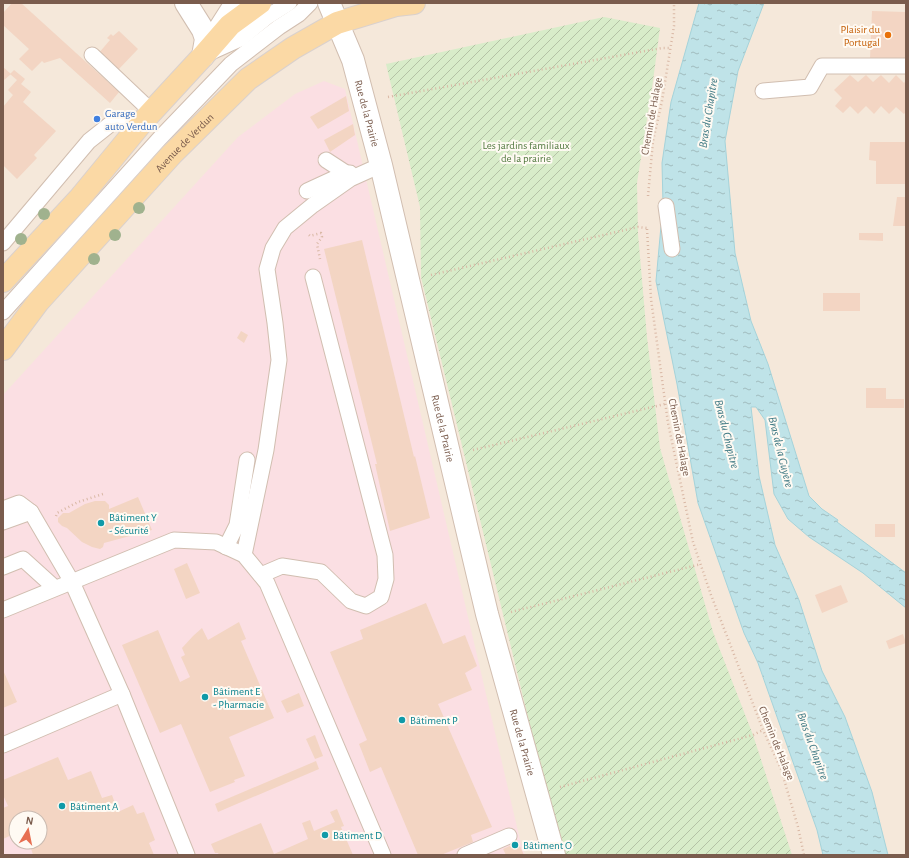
<svg xmlns="http://www.w3.org/2000/svg" width="909" height="858" viewBox="0 0 909 858" font-family="'Alegreya Sans',sans-serif">
	<style>
		.residential { fill: #f5e8da; fill-rule: evenodd }
		.medical { fill: #fbdfe3; fill-rule: evenodd }
		.garden { fill: url(#garden-furrows) }
		.water { fill: url(#water-ripples); stroke: #a5d3da }
		.building { fill: #f3d5c3 }
		.lines { fill: none; stroke-linecap: round; stroke-linejoin: round }
		.service-casing { stroke: #d1beb0; stroke-width: 17 }
		.minor-casing { stroke: #d1beb0; stroke-width: 24 }
		.tertiary-casing { stroke: #d1beb0; stroke-width: 24 }
		.primary-casing { stroke: #dad1cd; stroke-width: 24 }
		.path { stroke: #d9b8a5; stroke-width: 2.5; stroke-dasharray: 1 3; stroke-linecap: butt }
		.service { stroke: #fff; stroke-width: 15 }
		.minor { stroke: #fff; stroke-width: 22 }
		.tertiary { stroke: #fff; stroke-width: 22 }
		.primary { stroke: #fbd9a5; stroke-width: 22 }
		.tree { fill: #a0b28e }
		.food-dot { fill: #e8710a; stroke: #fffaf3; stroke-width: 1.5 }
		.shop-dot { fill: #3f7fe0; stroke: #fffaf3; stroke-width: 1.5 }
		.culture-dot { fill: #0f9aa8; stroke: #fffaf3; stroke-width: 1.5 }
		.labels { text-anchor: middle; stroke-width: 4; stroke-linejoin: round; paint-order: stroke }
		.food-label { font-size: 11px; fill: #c56008; stroke: #fffaf3; text-anchor: end }
		.shop-label { font-size: 11px; fill: #366cbe; stroke: #fffaf3; text-anchor: start }
		.street-label { font-size: 11px; fill: #7a5c4d; stroke: #fffaf3 }
		.park-label { font-size: 11px; fill: #537a41; stroke: #fffaf3 }
		.culture-label { font-size: 11px; fill: #0d838f; stroke: #fffaf3; text-anchor: start }
		.water-label { font-size: 12px; font-style: italic; fill: #437c86; stroke: #fffaf3 }
	</style>
	<defs>
		<pattern id="garden-furrows" width="10" height="10" patternUnits="userSpaceOnUse"><rect width="10" height="10" fill="#d8ecc9"/><path d="M-1 1l2-2M0 10L10 0M9 11l2-2" fill="none" stroke="#b4c2a5"/></pattern>
		<pattern id="water-ripples" width="26" height="14" patternUnits="userSpaceOnUse"><rect width="26" height="14" fill="#bfe3e8"/><path d="M2 4q2-2 4 0t4 0M15 11q2-2 4 0t4 0" fill="none" stroke="#a0bbbe"/></pattern>
	</defs>
	<rect width="100%" height="100%" fill="#fdf6ec"/>
	<path class="residential" d="M3 3H906V855H3ZM16 818H40V842H16Z"/>
	<path class="medical" d="M324 81 345 89 520 840 525 855H3V395L238 137 295 94ZM16 818H40V842H16Z"/>
	<path class="garden" d="M604 17 660 28 653 81 637 183 638 234 647 337 660 448 713 632 753 735 792 855H566L554 821 546 791 421 277 420 207 386 64Z"/>
	<path class="water" d="M699 3H764L738 71 725 141 735 253 751 321 768 364 809 496 822 509 838 520 837 522 906 573V608L863 573 809 537 788 519 774 494 765 420 756 407H751L759 476 775 545 799 600 822 671 845 717 872 792 888 855H823L817 830 758 663 744 633 698 503 677 384 656 281 663 204 662 163 671 102Z"/>
	<g class="building">
		<path d="M12 3H21L119 92 110 103 60 58 44 63 42 61 32 71 19 59 29 49 3 25V13Z"/>
		<path d="M872 11 906 12V59H870Z"/>
		<path d="M119 31 138 49 117 71 98 54 110 40 107 38 111 34 113 36Z"/>
		<path d="M3 67 11 74 3 81Z"/>
		<path d="M14 70 25 79 21 84 31 92 23 102 56 131 34 155 37 158 17 179 3 165V107L13 95 8 90 17 80 10 74Z"/>
		<path d="M850 75 858 82 866 75 873 82 881 75 889 83 896 75 904 83 906 80V112L904 114 896 107 889 114 881 106 874 114 866 106 858 114 850 106 843 113 835 106 842 98 834 90Z"/>
		<path d="M346 96 349 111 318 129 310 117Z"/>
		<path d="M353 124 355 135 330 152 324 140Z"/>
		<path d="M870 142H906V184H876V161L869 160Z"/>
		<path d="M897 197H906V231H905V226H893Z"/>
		<path d="M859 233H883V241L859 240Z"/>
		<path d="M362 240 414 457 415 456 430 518 390 531 375 464H377L324 249Z"/>
		<rect x="823" y="293" width="37" height="18"/>
		<path d="M241 331 248 335 244 343 237 338Z"/>
		<path d="M866 388H886V399H904V408H866Z"/>
		<path d="M138 497 152 530 104 543 103 547 100 549 92 547 82 542 67 528 62 526 58 522V518L63 513H69L85 504 95 501H105L109 505V509Z"/>
		<rect x="875" y="524" width="20" height="13"/>
		<path d="M187 563 200 593 186 599 174 569Z"/>
		<path d="M841 585 848 602 822 613 815 595Z"/>
		<path d="M426 603 443 644 465 635 477 666 465 673 472 690 438 704 492 827 471 835 473 842 441 855H418L381 767 370 772 359 744 367 740 330 652 363 639 360 630Z"/>
		<path d="M239 622 246 639 241 641 274 718 229 737 245 776 234 780 235 782 210 792 181 724 160 733 122 645 158 630 180 682 190 677 181 657 185 655 182 648 193 636 202 628 208 640Z"/>
		<path d="M903 634 906 643 889 649 886 641Z"/>
		<path d="M3 670 17 702 3 708Z"/>
		<path d="M299 693 304 706 287 713 281 701Z"/>
		<path d="M315 735 323 756 315 759 306 739Z"/>
		<path d="M58 757 68 780 91 771 102 798 112 795 118 812 133 805 137 814 144 812 155 840 149 843 154 855H33L29 842H40V818H16V833L3 839V808L8 806 3 795V780Z"/>
		<path d="M316 761 319 769 218 812 215 804Z"/>
		<path d="M337 809 344 826 341 827 353 855H219L218 853H215L211 844 261 823 274 854 308 839 302 823 310 820 314 831 335 822 330 812Z"/>
		<path d="M518 842 524 855H506L503 849Z"/>
	</g>
	<g class="lines">
		<g class="service-casing">
			<g id="service">
				<path d="M209 53 240 39 267 17 289 3"/>
				<path d="M92 55 151 111"/>
				<path d="M763 91 810 87 822 66H906"/>
				<path d="M326 160 346 173"/>
				<path d="M307 191 346 173H350"/>
				<path d="M666 206 672 249"/>
				<path d="M3 243 89 141 113 122 144 120"/>
				<path d="M3 312 160 138 231 64 279 27 299 14 310 3"/>
				<path d="M3 509 19 503 31 512 72 582 122 694 187 855"/>
				<path d="M3 522 31 512"/>
				<path d="M226 547 237 525 247 460"/>
				<path d="M244 555 266 450 279 360 275 323 267 269 273 248 285 228 313 205 350 179 381 165"/>
				<path d="M3 567 23 559 55 588"/>
				<path d="M261 575 282 566 321 572 351 601 366 606 381 597 386 579 385 555 313 277"/>
				<path d="M3 610 174 540 216 542 244 555 267 583 383 855"/>
				<path d="M3 745 122 694"/>
				<path d="M465 855 509 836"/>
			</g>
		</g>
		<g class="minor-casing">
			<g id="minor">
				<path d="M186 3 203 30 206 39 203 56"/>
				<path id="s1" d="M329 3 353 60 381 165 487 614 554 855"/>
			</g>
		</g>
		<g class="tertiary-casing">
			<path id="tertiary" d="M215 36 236 3"/>
		</g>
		<g class="primary-casing">
			<g id="primary">
				<path d="M3 281 79 199 144 120 203 56 230 25 260 3"/>
				<path id="s2" d="M3 349 38 302 172 154 248 79 293 48 337 23 396 5 414 3"/>
			</g>
		</g>
		<g class="path">
			<path d="M388 97 662 48H670"/>
			<path d="M648 196 653 141 662 101 674 26V4"/>
			<path d="M647 229 651 299 668 423 693 542 711 595 730 644 763 730 781 769 798 827 804 855"/>
			<path d="M309 235 310 236 321 233 322 237 317 244 320 259"/>
			<path d="M431 275 638 227 647 228"/>
			<path d="M473 450 665 404"/>
			<path d="M56 516 57 513 78 502 103 494"/>
			<path d="M511 612 701 564"/>
			<path d="M560 787 753 735 763 730"/>
		</g>
		<use href="#service" class="service"/>
		<use href="#minor" class="minor"/>
		<use href="#tertiary" class="tertiary"/>
		<use href="#primary" class="primary"/>
	</g>
	<g class="tree">
		<circle cx="139" cy="208" r="6"/>
		<circle cx="44" cy="214" r="6"/>
		<circle cx="115" cy="235" r="6"/>
		<circle cx="21" cy="239" r="6"/>
		<circle cx="94" cy="259" r="6"/>
	</g>
	<circle class="food-dot" cx="888" cy="35" r="4"/>
	<circle class="shop-dot" cx="97" cy="119" r="4"/>
	<g class="culture-dot">
		<circle cx="101" cy="523" r="4"/>
		<circle cx="205" cy="697" r="4"/>
		<circle cx="402" cy="720" r="4"/>
		<circle cx="62" cy="806" r="4"/>
		<circle cx="325" cy="835" r="4"/>
		<circle cx="515" cy="845" r="4"/>
	</g>
	<g class="labels">
		<g class="food-label">
			<text x="880" y="33">Plaisir du<tspan x="880" dy="13">Portugal</tspan></text>
		</g>
		<g class="shop-label">
			<text x="105" y="117">Garage<tspan x="105" dy="13">auto Verdun</tspan></text>
		</g>
		<g class="street-label">
			<text dy="4" stroke="none"><textPath href="#s1" startOffset="117">Rue de la Prairie</textPath></text>
			<text transform="translate(651 116) rotate(-80)" y="4">Chemin de Halage</text>
			<text dy="4" stroke="none"><textPath href="#s2" startOffset="275">Avenue de Verdun</textPath></text>
			<text dy="4" stroke="none"><textPath href="#s1" startOffset="441">Rue de la Prairie</textPath></text>
			<text transform="translate(680 437) rotate(79)" y="4">Chemin de Halage</text>
			<text dy="4" stroke="none"><textPath href="#s1" startOffset="765">Rue de la Prairie</textPath></text>
			<text transform="translate(777 743) rotate(68)" y="4">Chemin de Halage</text>
		</g>
		<g class="park-label">
			<text x="526" y="149">Les jardins familiaux<tspan x="526" dy="13">de la prairie</tspan></text>
		</g>
		<g class="culture-label">
			<text x="109" y="521">Bâtiment Y<tspan x="109" dy="13">- Sécurité</tspan></text>
			<text x="213" y="695">Bâtiment E<tspan x="213" dy="13">- Pharmacie</tspan></text>
			<text x="410" y="724">Bâtiment P</text>
			<text x="70" y="810">Bâtiment A</text>
			<text x="333" y="839">Bâtiment D</text>
			<text x="523" y="849">Bâtiment O</text>
		</g>
		<g class="water-label">
			<text transform="translate(708 113) rotate(-81)" y="4">Bras du Chapitre</text>
			<text transform="translate(727 434) rotate(76)" y="4">Bras du Chapitre</text>
			<text transform="translate(781 452) rotate(76)" y="4">Bras de la Guyère</text>
			<text transform="translate(813 746) rotate(70)" y="4">Bras du Chapitre</text>
		</g>
	</g>
	<rect width="909" height="858" fill="none" stroke="#7a5c4d" stroke-width="8"/>
	<g transform="translate(28 830) rotate(10)"><circle r="19" fill="#fffaf3" stroke="#cabbb1"/>
	<path d="M0-3L7 15L0 10L-7 15Z" fill="#e76f51"/>
	<text y="-6" font-size="11" font-weight="bold" text-anchor="middle" fill="#7a5c4d">N</text>
	</g>
</svg>
